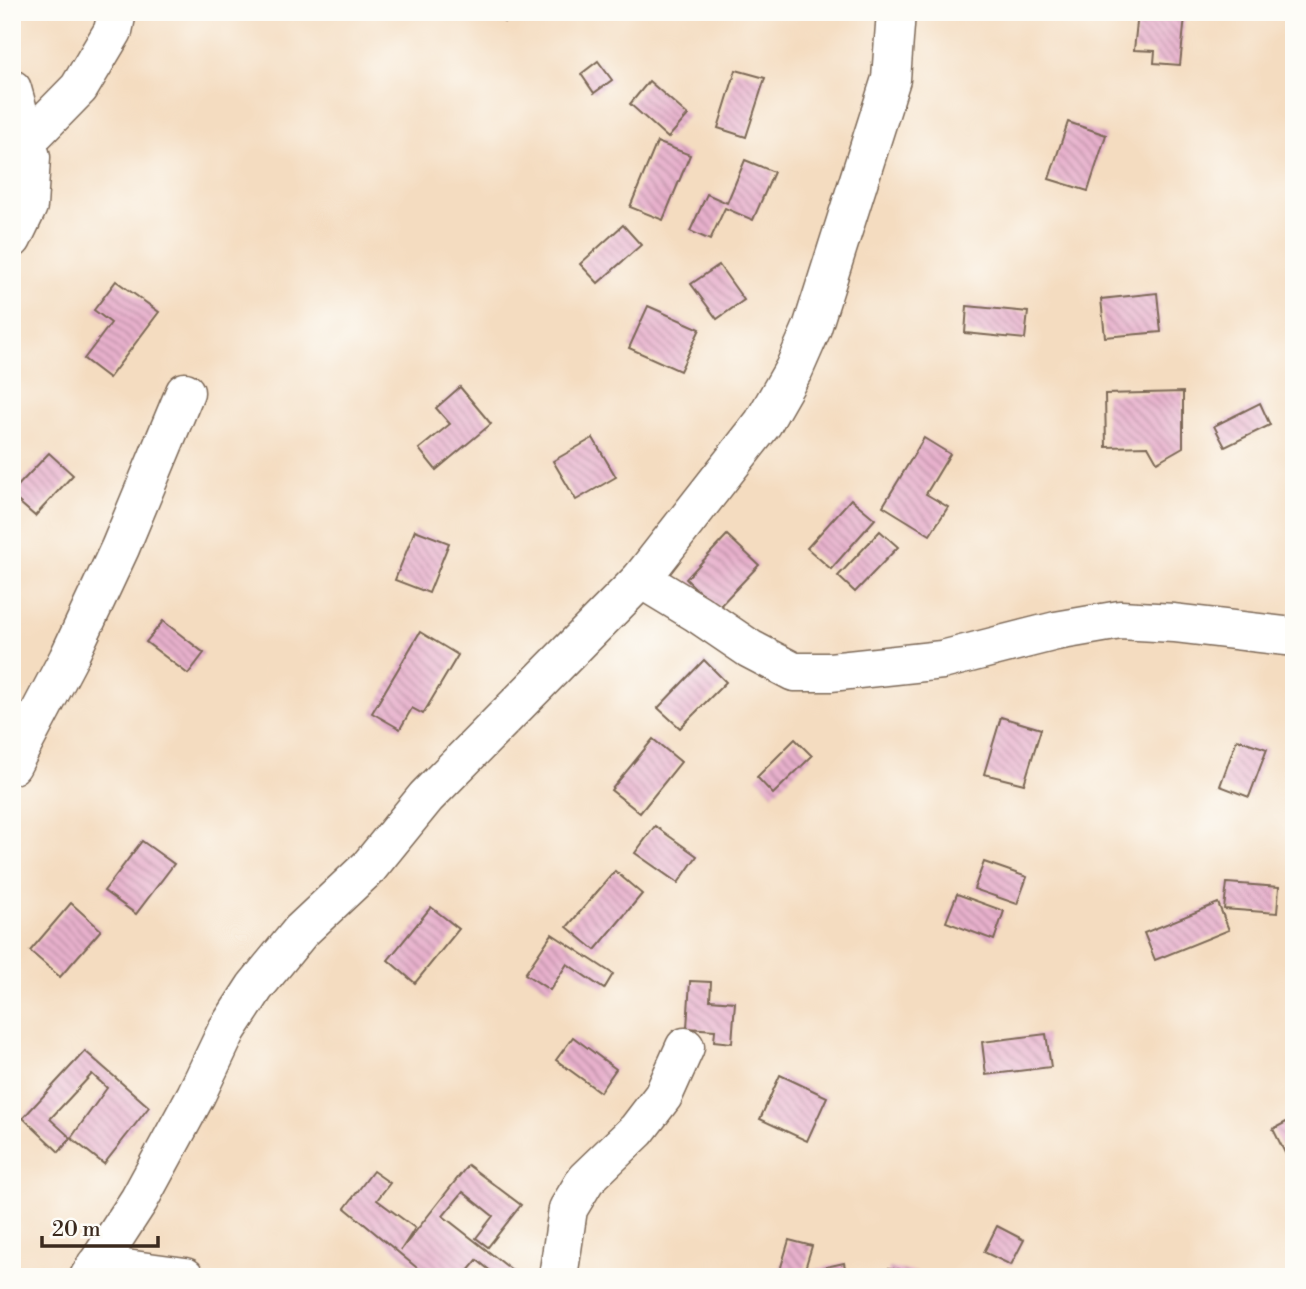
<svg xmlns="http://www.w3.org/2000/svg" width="1306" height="1289" viewBox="0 0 1306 1289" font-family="'Libre Bodoni',serif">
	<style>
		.building { fill: url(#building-back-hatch) }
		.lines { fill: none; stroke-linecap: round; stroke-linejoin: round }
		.minor-casing { stroke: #7c6857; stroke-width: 41 }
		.minor { stroke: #fff; stroke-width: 38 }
	</style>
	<defs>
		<pattern id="building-back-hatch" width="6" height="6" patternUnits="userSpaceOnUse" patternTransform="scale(1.75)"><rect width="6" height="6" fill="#e7b0cc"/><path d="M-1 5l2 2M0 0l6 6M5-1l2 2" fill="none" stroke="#bc8fa5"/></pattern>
	</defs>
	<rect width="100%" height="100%" fill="#fdfcf7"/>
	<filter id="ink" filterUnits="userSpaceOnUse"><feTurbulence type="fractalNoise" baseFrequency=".0143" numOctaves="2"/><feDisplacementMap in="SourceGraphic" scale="14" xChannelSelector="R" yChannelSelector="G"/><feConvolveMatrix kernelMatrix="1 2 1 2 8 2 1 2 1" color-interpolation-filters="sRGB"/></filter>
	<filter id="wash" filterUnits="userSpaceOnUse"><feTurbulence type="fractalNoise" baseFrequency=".00686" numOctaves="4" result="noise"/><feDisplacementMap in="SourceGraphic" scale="28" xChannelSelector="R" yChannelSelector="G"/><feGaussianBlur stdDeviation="1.57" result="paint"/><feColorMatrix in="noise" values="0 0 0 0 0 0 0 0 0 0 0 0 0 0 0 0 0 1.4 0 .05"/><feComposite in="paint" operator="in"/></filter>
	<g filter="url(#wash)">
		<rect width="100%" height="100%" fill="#f4dcc0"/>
		<g id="blocks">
			<g class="building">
				<path d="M490 12H511L504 22Z"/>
				<path d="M1138 13 1185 17 1180 65 1154 63 1155 51 1134 50Z"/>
				<path d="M598 61 612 80 594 93 581 74Z"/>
				<path d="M736 70 765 78 746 137 718 128Z"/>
				<path d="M649 81 688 115 668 138 630 104Z"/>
				<path d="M1068 122 1106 135 1088 191 1049 179Z"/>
				<path d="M657 142 690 155 663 220 630 207Z"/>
				<path d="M745 160 774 172 753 220 725 208 710 240 690 231 707 194 727 203Z"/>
				<path d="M623 225 641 245 598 283 580 264Z"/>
				<path d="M719 265 744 300 717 319 691 284Z"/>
				<path d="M116 281 159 312 109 378 84 359 111 323 94 310Z"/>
				<path d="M1157 293 1161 332 1105 337 1101 299Z"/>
				<path d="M648 306 700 329 680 371 629 348Z"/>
				<path d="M967 306 1028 312 1025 339 965 333Z"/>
				<path d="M460 387 491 424 436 470 419 449 450 424 436 408Z"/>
				<path d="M1183 392V447L1157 462 1148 446 1106 447 1105 394Z"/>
				<path d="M1260 403 1270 425 1225 447 1214 426Z"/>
				<path d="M593 438 616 477 576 500 553 461Z"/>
				<path d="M924 438 950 454 926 494 948 507 930 535 883 506Z"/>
				<path d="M49 453 73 475 35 516 12 496V492Z"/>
				<path d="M851 499 875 519 831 569 807 548Z"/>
				<path d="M415 530 449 543 429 593 395 580Z"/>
				<path d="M880 531 898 547 855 592 838 576Z"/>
				<path d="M727 535 759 565 717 609 686 579Z"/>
				<path d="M163 621 204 653 188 674 146 642Z"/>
				<path d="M420 632 458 655 423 714 412 708 400 729 372 713Z"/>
				<path d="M704 660 726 682 680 728 658 708Z"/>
				<path d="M1001 717 1041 729 1024 784 984 774Z"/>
				<path d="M653 739 681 762 640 813 611 790Z"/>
				<path d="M795 739 812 756 773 794 757 777Z"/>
				<path d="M1237 739 1267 749 1249 797 1220 786Z"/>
				<path d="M655 826 697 856 678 883 635 853Z"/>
				<path d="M142 841 174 864 136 914 104 891Z"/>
				<path d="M984 862 1027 877 1017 904 974 889Z"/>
				<path d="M615 871 642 894 595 950 567 927Z"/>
				<path d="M1227 883 1279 887 1277 913 1224 909Z"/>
				<path d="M957 894 1004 911 994 940 946 922Z"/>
				<path d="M71 903 101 930 60 977 30 951Z"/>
				<path d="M1218 903 1229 930 1155 960 1144 933Z"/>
				<path d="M431 907 459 929 415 983 388 960Z"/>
				<path d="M552 934 613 974 604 989 567 964 550 990 525 974Z"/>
				<path d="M690 981 711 982 710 1000 735 1002 732 1043 714 1041 715 1030 687 1028Z"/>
				<path d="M1046 1034 1051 1067 986 1075 982 1042Z"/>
				<path d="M573 1037 616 1069 600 1092 556 1060Z"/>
				<path d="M85 1051 149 1107 104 1164 71 1138 107 1088 92 1074 50 1119 71 1138 59 1152 23 1118Z"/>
				<path d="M780 1075 827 1097 807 1141 760 1119Z"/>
				<path d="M1294 1118V1151L1286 1155 1273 1129Z"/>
				<path d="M468 1165 521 1205 488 1247 476 1238 493 1216 463 1192 443 1216 521 1277H498L477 1260 463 1277H428L345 1208 373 1171 390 1183 377 1200 415 1228 401 1250Z"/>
				<path d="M997 1226 1024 1240 1011 1265 984 1252Z"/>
				<path d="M789 1240 812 1246 804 1272 844 1263 847 1277H778Z"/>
				<path d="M889 1268 934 1275V1277H887Z"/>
			</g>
		</g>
	</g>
	<g filter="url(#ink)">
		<use href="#blocks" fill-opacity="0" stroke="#7c6857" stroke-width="2"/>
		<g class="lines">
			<g class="minor-casing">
				<g id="minor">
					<path d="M12 89 31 157 28 206 12 239"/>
					<path d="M27 141 79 88 113 31 117 12"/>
					<path d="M641 579 697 613 750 649 794 672H830L942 660 1056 631 1120 620 1174 623 1294 637"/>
					<path d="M12 765 68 659 120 548 185 392"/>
					<path d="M96 1265 185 1277"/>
					<path d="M89 1277 139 1200 196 1095 227 1030 255 987 301 931 369 867 426 797 641 579 763 423 794 369 812 328 891 79 896 12"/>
					<path d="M558 1277 568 1209 586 1179 637 1130 663 1096 685 1047"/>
				</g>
			</g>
			<use href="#minor" class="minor"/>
		</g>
	</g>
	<rect width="1306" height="1289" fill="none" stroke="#fdfcf7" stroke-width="42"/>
	<path d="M42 1236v10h116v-10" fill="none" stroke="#3b2a1e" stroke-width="3.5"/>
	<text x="52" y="1236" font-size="21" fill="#3b2a1e" stroke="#fdfcf7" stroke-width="5" paint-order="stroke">20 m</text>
</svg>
